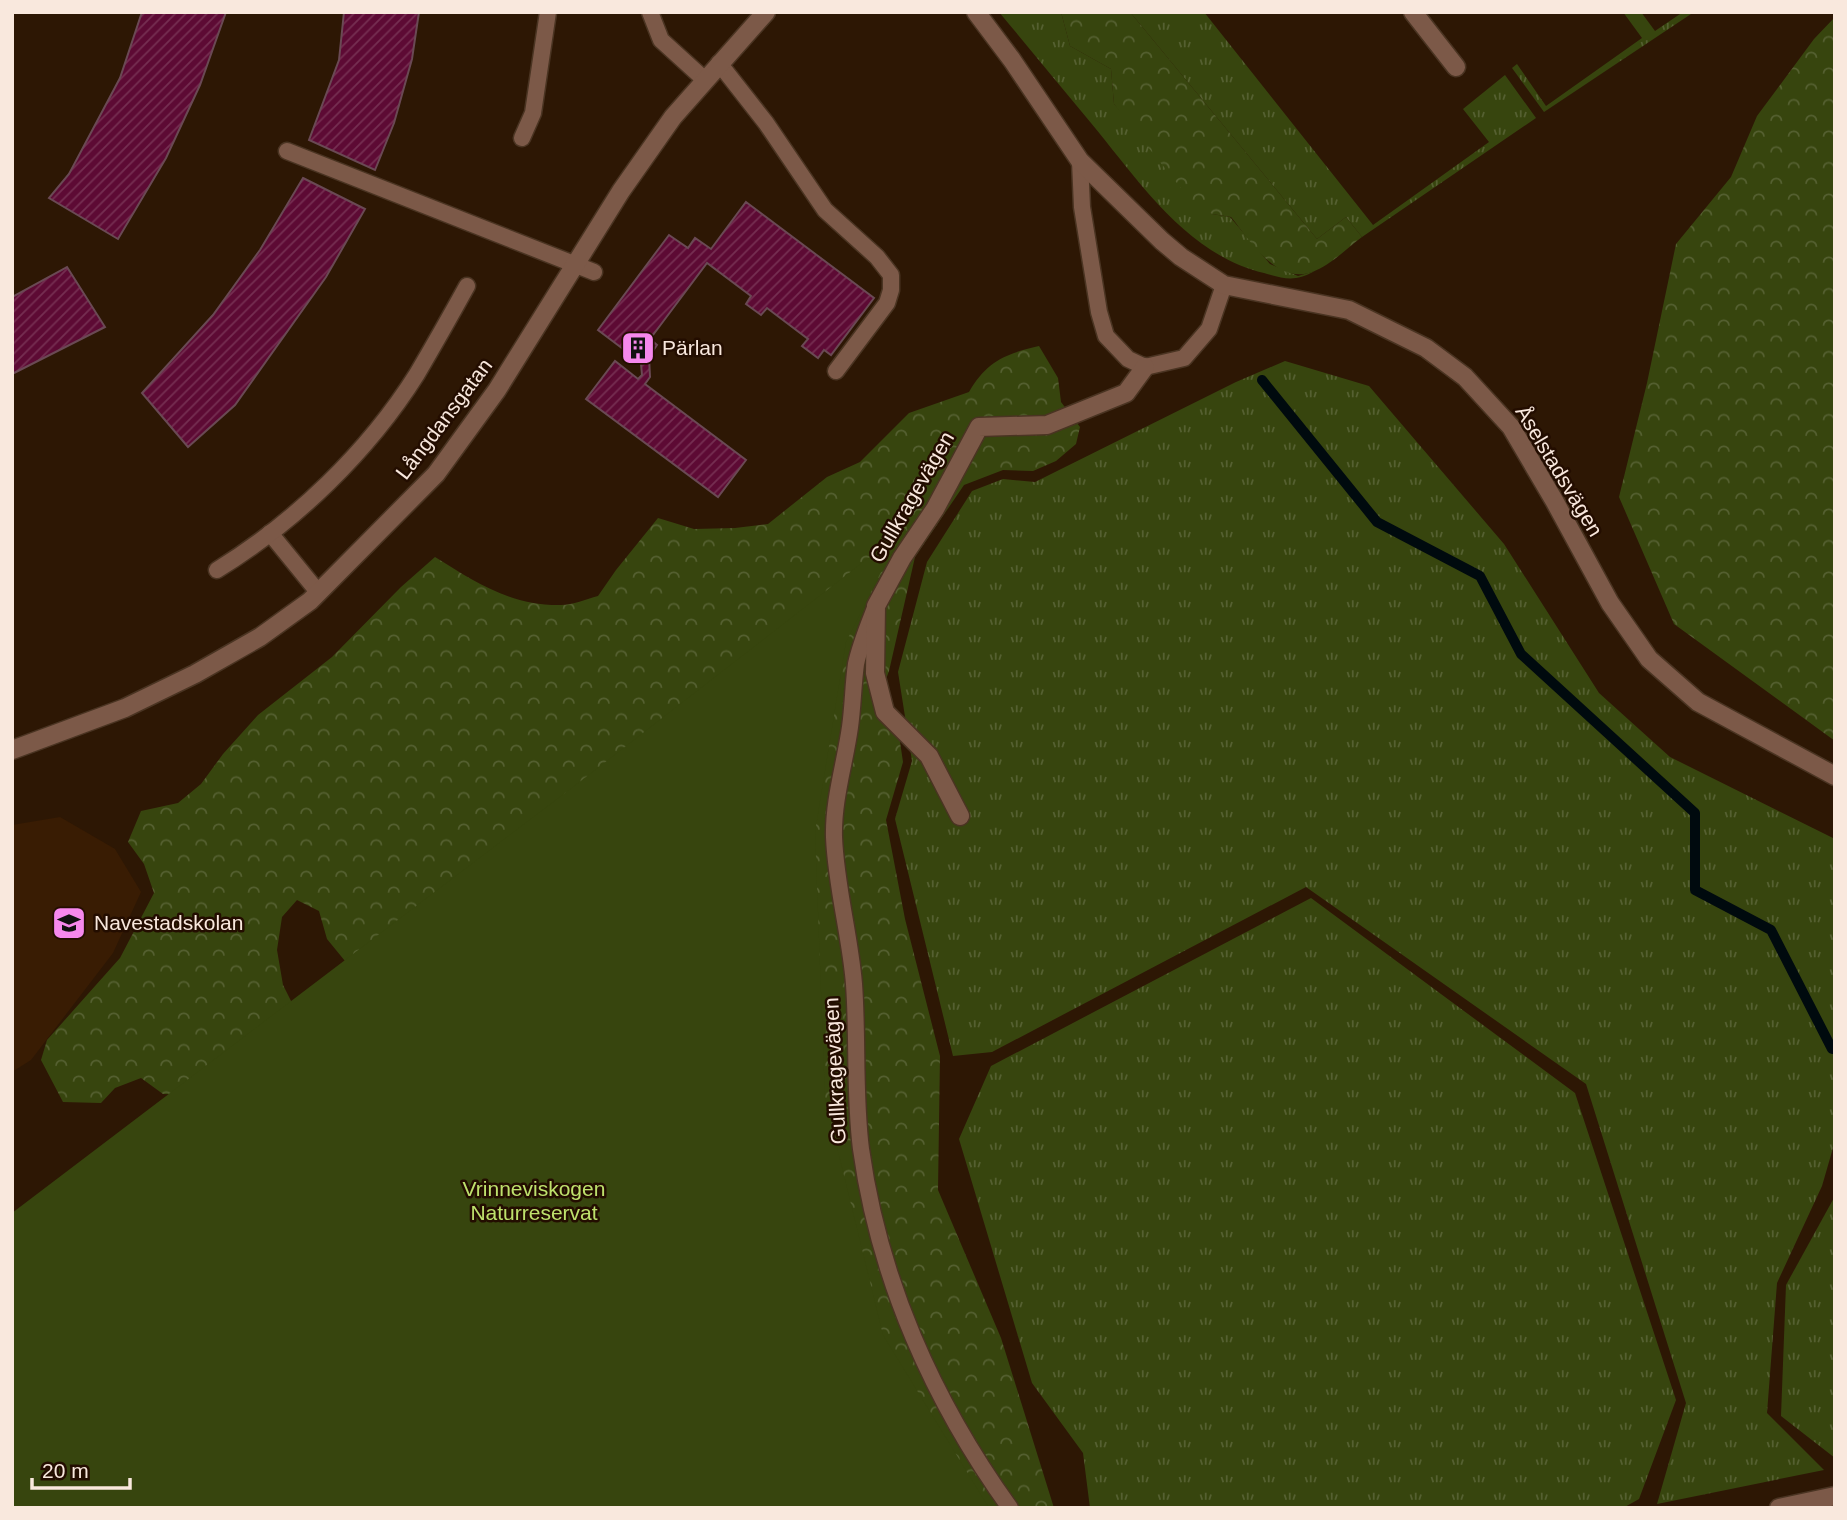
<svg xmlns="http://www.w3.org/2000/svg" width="1847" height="1520" viewBox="0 0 1847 1520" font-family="Arial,sans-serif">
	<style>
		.built { fill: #391c03 }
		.grass { fill: url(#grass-tufts) }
		.forest { fill: url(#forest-crowns) }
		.green { fill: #37450e }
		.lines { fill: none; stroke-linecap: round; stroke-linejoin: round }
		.stream { stroke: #000a0e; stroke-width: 10 }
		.building { fill: url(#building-hatch); stroke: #6a4954; stroke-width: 2 }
		.service-casing { stroke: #4a3422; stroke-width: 19 }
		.minor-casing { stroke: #4a3422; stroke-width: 21 }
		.tertiary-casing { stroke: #4a3422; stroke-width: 21 }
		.service { stroke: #7c5948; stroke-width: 16 }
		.minor { stroke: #7c5948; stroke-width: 18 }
		.tertiary { stroke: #7c5948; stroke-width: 18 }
		.labels { text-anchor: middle; stroke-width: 5; stroke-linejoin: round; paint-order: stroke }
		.poi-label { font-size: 21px; fill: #f9e8dd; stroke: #230d00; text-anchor: start }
		.street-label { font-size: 21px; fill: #f9e8dd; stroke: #230d00 }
		.park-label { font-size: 21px; fill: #bee16c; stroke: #230d00 }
	</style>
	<defs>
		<pattern id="grass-tufts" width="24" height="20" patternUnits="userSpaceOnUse" patternTransform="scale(1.75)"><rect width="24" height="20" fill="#37450e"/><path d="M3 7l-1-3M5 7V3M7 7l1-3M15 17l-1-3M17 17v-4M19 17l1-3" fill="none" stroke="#556031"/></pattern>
		<pattern id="forest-crowns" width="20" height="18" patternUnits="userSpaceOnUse" patternTransform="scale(1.75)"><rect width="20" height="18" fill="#37450e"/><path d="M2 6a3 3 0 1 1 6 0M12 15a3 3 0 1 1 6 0" fill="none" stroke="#556031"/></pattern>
		<pattern id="building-hatch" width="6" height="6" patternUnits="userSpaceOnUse" patternTransform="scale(1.75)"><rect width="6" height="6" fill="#5d0a34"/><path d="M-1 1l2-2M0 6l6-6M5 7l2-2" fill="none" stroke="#752e51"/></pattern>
	</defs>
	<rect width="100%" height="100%" fill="#2d1704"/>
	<path class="built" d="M60 817 115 849 141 892 113 953 31 1060 12 1072V825Z"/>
	<g class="grass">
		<path d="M999 12H1061L1070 46 1111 69 1114 104 1212 214 1230 217 1270 264 1298 276 1315 271C1294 282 1286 279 1264 273 1187 255 1139 181 1091 123 1060 86 1030 49 999 12Z"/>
		<path d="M1130 12H1204L1373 225 1489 142 1463 109 1505 75 1536 118 1362 237 1346 217 1317 239Z"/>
		<path d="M1623 12H1641L1655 31 1683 12H1694L1544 112 1512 68 1517 64 1546 106 1642 38Z"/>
		<path d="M1285 361 1369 386 1504 544 1599 693 1670 757 1835 839V1141L1822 1186 1777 1283 1767 1413 1824 1470 1657 1504 1686 1403 1586 1084 1306 887 992 1052 953 1056 895 819 912 761 898 672 927 562 972 491 1003 479 1035 482 1236 382Z"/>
		<path d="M1311 898 1575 1093 1676 1400 1639 1499 1623 1508H1090L1083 1453 1032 1383 959 1139 991 1066Z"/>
		<path d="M1835 1196V1458L1781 1416 1786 1285Z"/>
	</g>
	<g class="forest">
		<path d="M1061 12H1130L1317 239 1346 217 1362 237C1347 248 1330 266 1312 272 1276 285 1250 240 1231 217L1212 214 1189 198 1135 131 1114 104 1111 69 1070 46Z"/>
		<path d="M1835 17V741L1674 624 1619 497 1647 383 1676 244 1731 177 1757 116 1814 39Z"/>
		<path d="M1039 346 1058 378 1061 402 1080 427 1076 444 1056 461 1033 471 1003 470 964 485 915 557 889 671 875 709 899 735 903 762 886 820 905 919 940 1056 938 1190 1001 1338 1054 1508H509L345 961 327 939 319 911 297 900 282 917 277 950 283 985 292 1003 194 1095 163 1094 141 1078 115 1088 101 1103 63 1102 41 1060 47 1040 120 958 154 893 144 864 128 842 141 811 178 803 201 784 223 754 258 715 332 657 401 587 435 557C475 582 511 606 561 605 573 605 586 599 598 596L616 570 658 518 694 529 735 528 768 524 827 477 860 462 909 413 969 392C987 361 1005 354 1039 346Z"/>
	</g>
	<path class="green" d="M907 528 884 566 846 642 815 832 825 1098 883 1335 989 1508H12V1213L590 774Z"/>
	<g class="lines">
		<path class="stream" d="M1262 380 1377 522 1480 576 1521 654 1695 813V890L1771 930 1832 1049H1835"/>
	</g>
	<g class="building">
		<path d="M142 12H226L200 85 166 158 118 239 49 198 69 174 120 78Z"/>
		<path d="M344 12H419L412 59 394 123 375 170 309 140 339 60Z"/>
		<path d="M303 178 365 209 326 277 235 405 188 447 142 393 213 315 260 250Z"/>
		<path d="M746 202 874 298 831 355 824 350 818 358 802 346 808 339 767 308 761 315 746 304 751 296 707 263 650 339 657 345 649 357 650 377 645 384 746 460 718 497 586 399 615 361 638 379 642 375 640 353 635 358 598 330 669 235 688 248 695 238 711 249Z"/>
		<path d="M67 267 105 327 12 374V297Z"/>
	</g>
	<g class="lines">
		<g class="service-casing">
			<g id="service">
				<path d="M650 12 661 40 705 80"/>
				<path d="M719 63 766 123 825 210 877 257 891 275V290L887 303 836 371"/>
				<path d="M522 138 533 113 548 12"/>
				<path d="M287 151 594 272"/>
				<path d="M1080 161 1082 207 1099 312 1106 336 1128 359 1145 367 1184 358 1209 329 1224 285"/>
				<path d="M270 533 318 592"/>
				<path d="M217 570C295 522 368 452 417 374 434 345 451 315 467 286"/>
				<path d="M875 608C868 626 860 645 856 664 853 685 853 706 850 727 845 763 833 800 834 837 836 887 850 935 854 984 858 1039 854 1095 861 1149 879 1279 933 1401 1010 1508"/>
			</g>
		</g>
		<g class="minor-casing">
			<g id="minor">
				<path d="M1413 12 1456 67"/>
				<path d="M12 750 125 708 195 674 260 637 310 601 436 474 497 390 621 191 673 117 766 12"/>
				<path d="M960 816 929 756 885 712 875 673 876 606 902 558 935 509 979 427 1047 425 1126 393 1145 367"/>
				<path d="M1779 1508 1835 1496"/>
			</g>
		</g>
		<g class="tertiary-casing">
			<path id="tertiary" d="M976 12 1012 60 1080 161 1162 241 1181 257 1224 285 1349 310 1426 348 1465 377 1511 427 1555 502 1610 603 1649 659 1698 702 1835 776"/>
		</g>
		<use href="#service" class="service"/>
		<use href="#minor" class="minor"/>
		<use href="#tertiary" class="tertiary"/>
	</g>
	<defs>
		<g id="building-square" transform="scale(1.75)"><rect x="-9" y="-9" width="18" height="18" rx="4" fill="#f688ed" stroke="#230d00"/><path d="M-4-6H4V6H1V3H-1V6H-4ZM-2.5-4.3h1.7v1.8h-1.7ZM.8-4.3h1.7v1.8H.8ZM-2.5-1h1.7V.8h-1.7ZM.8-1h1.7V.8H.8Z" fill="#111"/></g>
		<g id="school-square" transform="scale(1.75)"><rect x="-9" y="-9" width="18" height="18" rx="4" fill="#f688ed" stroke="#230d00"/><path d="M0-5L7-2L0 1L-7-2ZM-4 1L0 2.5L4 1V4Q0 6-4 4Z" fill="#111"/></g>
	</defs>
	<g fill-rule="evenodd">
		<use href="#building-square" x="638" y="348"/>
		<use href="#school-square" x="69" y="923"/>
	</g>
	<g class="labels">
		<g class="poi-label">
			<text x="662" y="355">Pärlan</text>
			<text x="94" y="930">Navestadskolan</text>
		</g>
		<g class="street-label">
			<text transform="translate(444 419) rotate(-53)" y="7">Långdansgatan</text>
			<text transform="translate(1559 471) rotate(59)" y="7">Åselstadsvägen</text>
			<text transform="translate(912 497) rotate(-60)" y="7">Gullkragevägen</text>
			<text transform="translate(835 1071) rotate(-93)" y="7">Gullkragevägen</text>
		</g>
		<g class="park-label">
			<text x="534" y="1196">Vrinneviskogen<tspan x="534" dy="24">Naturreservat</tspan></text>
		</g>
	</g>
	<rect width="1847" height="1520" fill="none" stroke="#f9e8dd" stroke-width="28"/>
	<path d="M32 1478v10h98v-10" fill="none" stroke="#f9e8dd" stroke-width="3.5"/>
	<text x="42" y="1478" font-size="21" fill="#f9e8dd" stroke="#230d00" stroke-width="5" paint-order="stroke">20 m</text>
</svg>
